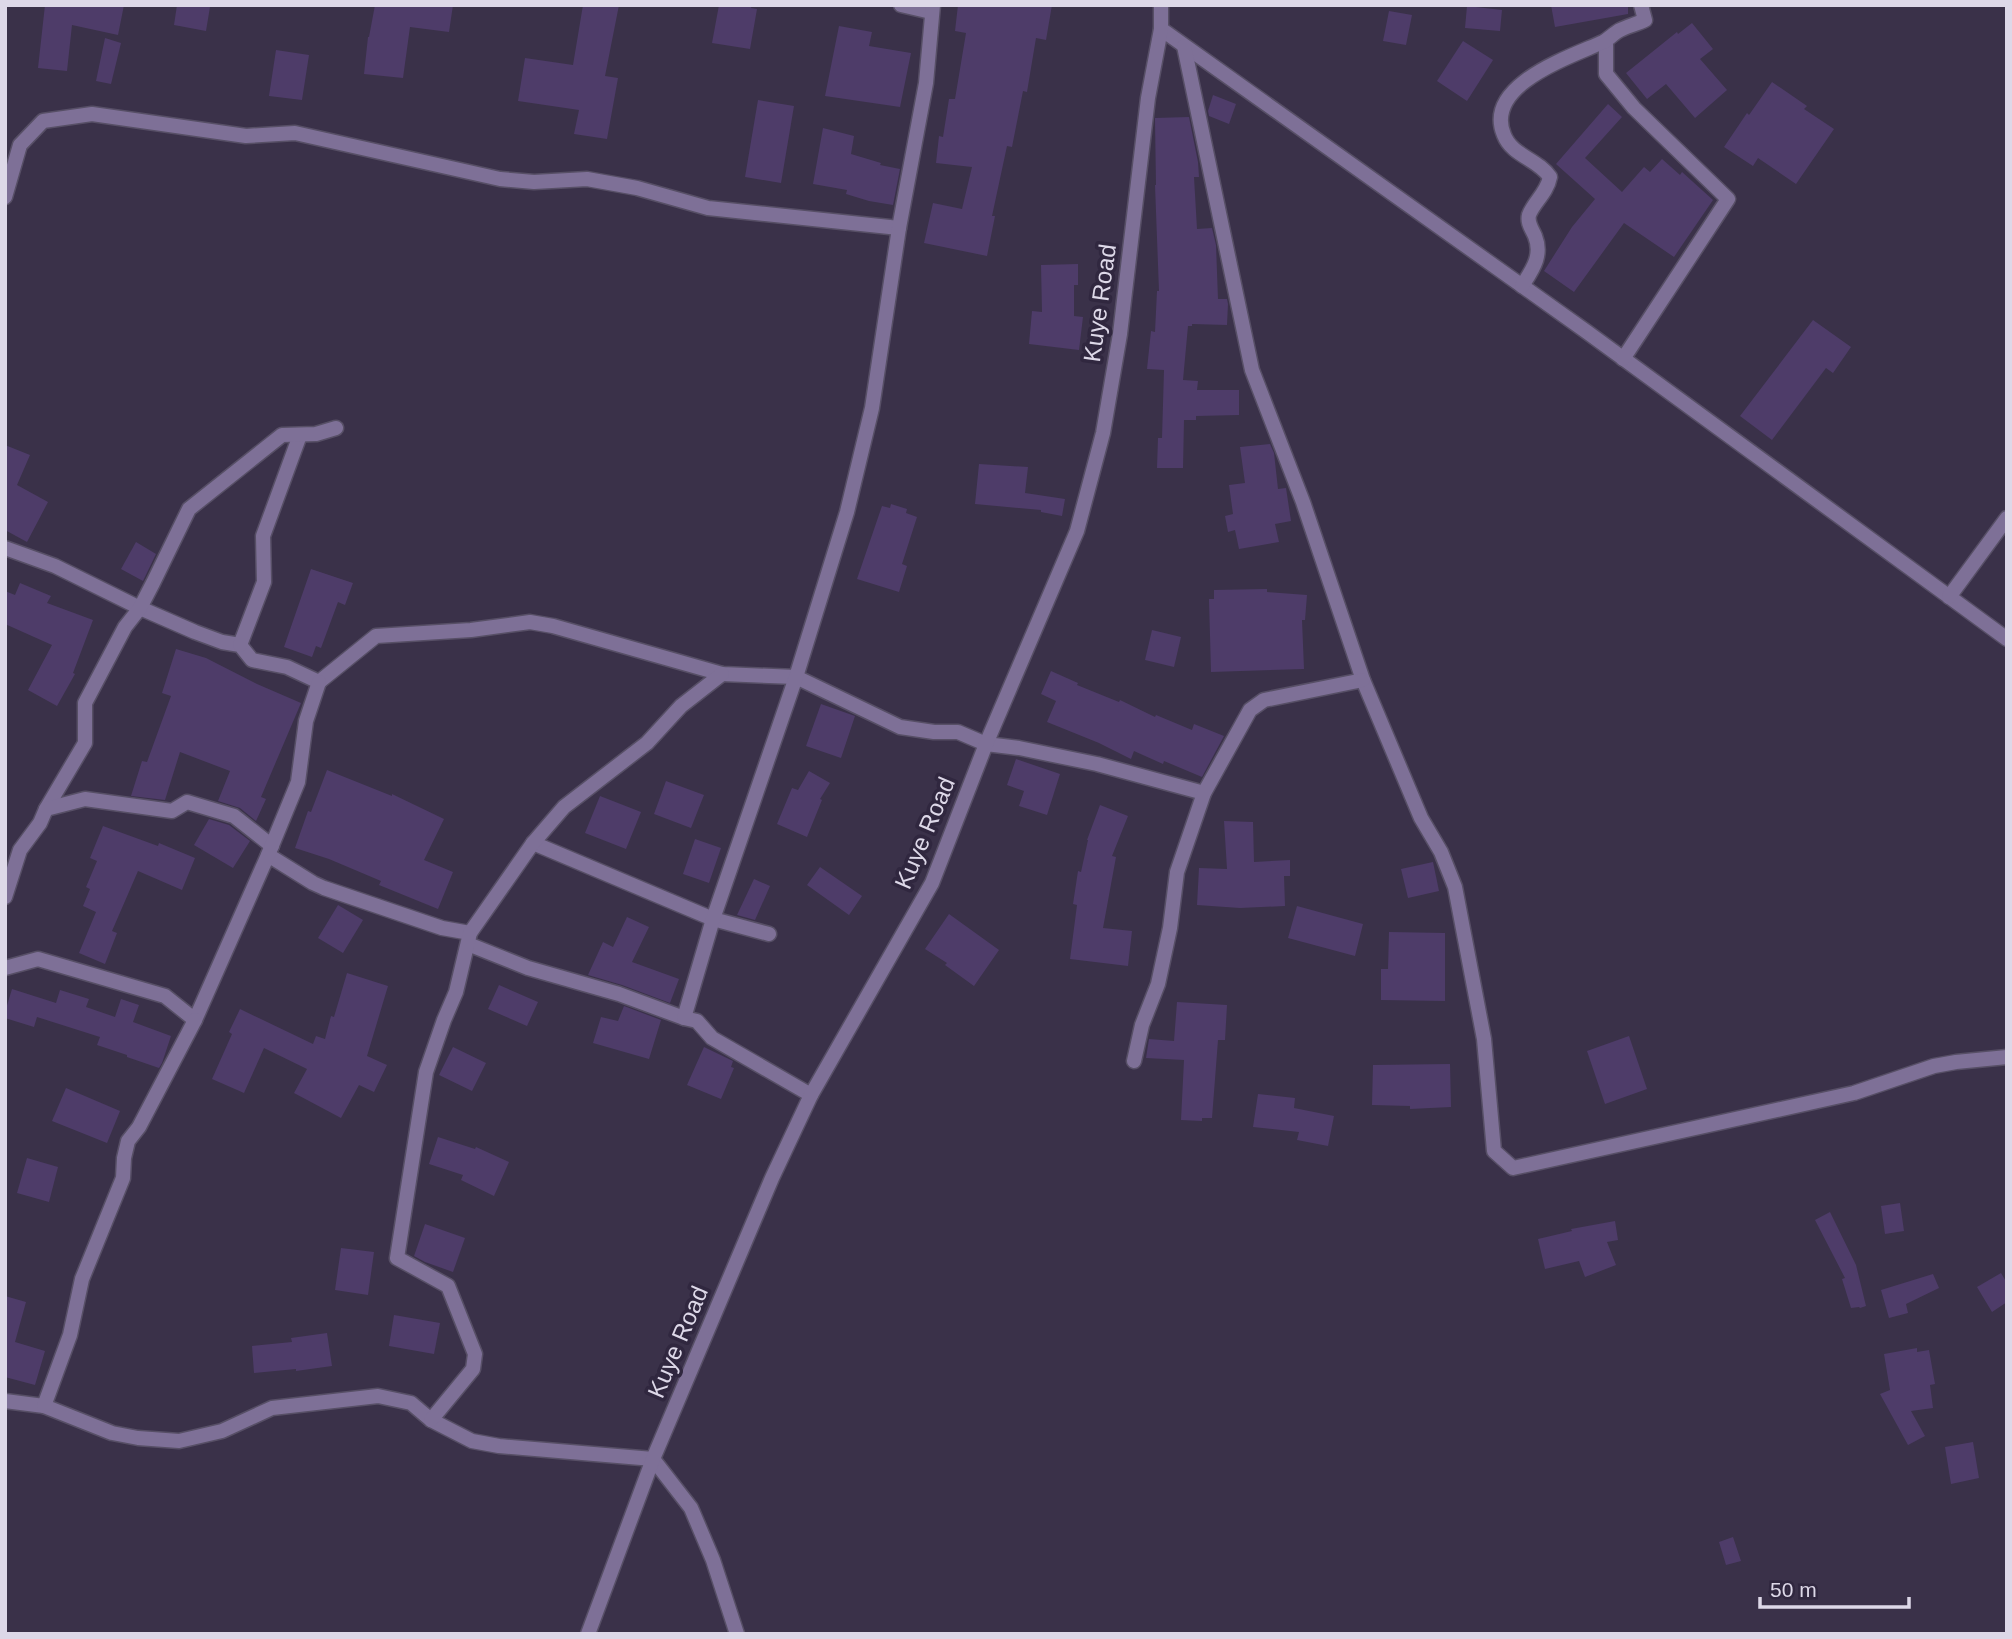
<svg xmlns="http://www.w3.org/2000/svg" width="2012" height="1639" viewBox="0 0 2012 1639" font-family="Arial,sans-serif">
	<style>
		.building { fill: #4e3c69 }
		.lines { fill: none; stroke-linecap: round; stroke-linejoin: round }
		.minor-casing { stroke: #574f66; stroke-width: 17 }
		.tertiary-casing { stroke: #574f66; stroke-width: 17 }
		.minor { stroke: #7e7097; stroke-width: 14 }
		.tertiary { stroke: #7e7097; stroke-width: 14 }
		.labels { text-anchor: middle; stroke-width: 7; stroke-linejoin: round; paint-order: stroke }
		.street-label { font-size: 24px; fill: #ddd8e8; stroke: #30273f }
	</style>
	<rect width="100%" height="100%" fill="#3a3149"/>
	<g class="building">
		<path d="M45 5H124L118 35 72 25 67 71 38 68Z"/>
		<path d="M177 5 210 7 206 31 174 25Z"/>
		<path d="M375 5H453L449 32 410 27 403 78 364 74 368 37H369Z"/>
		<path d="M583 5H619L605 76 618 78 607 139 574 134 579 110 518 101 525 58 573 65Z"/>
		<path d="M719 5H752L751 8 757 9 750 49 712 43Z"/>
		<path d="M958 5H1052L1046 40 1036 38 1027 92 1023 91 1012 147 1007 146 992 216H995L987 256 924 243 933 203 962 209 972 167 936 163 939 136 943 137 949 99H955L966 33 955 31Z"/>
		<path d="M1551 5H1628V14L1555 27Z"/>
		<path d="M1467 6 1502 10 1500 31 1465 28Z"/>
		<path d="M1389 11 1412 15 1406 45 1383 41Z"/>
		<path d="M1692 23 1713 49 1700 59 1727 90 1695 118 1666 84 1647 99 1626 73 1677 32 1678 34Z"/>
		<path d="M839 26 872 32 869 46 911 53 900 107 825 96Z"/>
		<path d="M105 38 121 43 111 84 96 81Z"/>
		<path d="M1463 41 1493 60 1467 101 1437 81Z"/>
		<path d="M276 50 309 55 302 100 269 96Z"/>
		<path d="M1772 82 1807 106 1804 109 1834 129 1796 184 1758 158 1753 166 1724 147 1747 113 1749 115Z"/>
		<path d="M1213 95 1236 104 1229 124 1209 116 1208 111Z"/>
		<path d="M758 100 794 106 781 183 745 177Z"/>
		<path d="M1608 104 1622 117 1585 158 1622 192 1644 167 1650 172 1662 159 1680 175 1682 172 1713 200 1674 257 1624 223 1574 292 1544 271 1572 227 1595 199 1556 164Z"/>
		<path d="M1189 117 1198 162 1199 177H1194L1197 229 1212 228 1216 245 1218 299H1227L1228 304 1227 325 1192 324V326H1188L1183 380 1198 381 1197 390H1239V415L1196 416V420H1184L1183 468H1157L1158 438H1162L1164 370 1147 369 1151 331 1155 332 1157 291H1159L1155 185H1156L1155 121V118Z"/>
		<path d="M823 128 854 136 851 154 881 163 880 165 900 169 893 205 869 201 846 194 847 190 813 184Z"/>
		<path d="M1078 264V285H1074V316L1083 317 1079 350 1029 344 1032 311 1042 312 1041 265Z"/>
		<path d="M1813 320 1851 347 1833 373 1826 368 1772 440 1740 416Z"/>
		<path d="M1270 444 1274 453 1278 489 1286 488 1291 521 1275 524 1279 542 1239 549 1235 530 1228 532 1225 516 1233 514 1229 485 1245 483 1240 447Z"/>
		<path d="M5 445 30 455 17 485 48 502 27 542 5 530Z"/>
		<path d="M979 464 1028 467 1025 493 1065 499 1062 516 1041 512V510L975 504Z"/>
		<path d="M891 504 907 509 906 513 917 517 902 564 907 566 899 592 857 579 882 506 890 508Z"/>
		<path d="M136 542 156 554 143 581 121 569Z"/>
		<path d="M311 569 353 583 345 605 338 602 321 648 316 646 312 657 284 647Z"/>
		<path d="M20 583 51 596 47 603 93 620 73 673 75 674 57 706 28 690 52 645 5 624V591L15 595Z"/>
		<path d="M1267 589V592L1307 595 1305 620H1302L1304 669 1211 672 1209 599H1214V590Z"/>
		<path d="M1152 630 1181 637 1174 667 1145 660Z"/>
		<path d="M176 649 206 658 257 684 301 703 261 797 266 799 256 821 240 808 218 801 230 771 180 752 165 800 131 796 142 761 147 762 171 696 162 693Z"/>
		<path d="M1051 671 1078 683 1077 685 1119 702 1120 700 1155 717 1156 715 1192 730 1194 724 1224 736 1202 777 1164 761 1163 764 1134 751 1131 759 1099 743 1047 722 1056 701 1041 694Z"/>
		<path d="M821 704 855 716 841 758 806 746Z"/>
		<path d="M1016 759 1060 774 1047 815 1019 806 1024 791 1007 785Z"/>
		<path d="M327 770 392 796V794L444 819 424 860 453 872 438 909 379 885 381 881 329 859 295 848 308 811 311 812Z"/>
		<path d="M809 771 830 783 820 799 822 800 807 837 777 824 792 788 798 790Z"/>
		<path d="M666 781 704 795 691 828 654 814Z"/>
		<path d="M600 796 641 812 626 849 585 833Z"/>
		<path d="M1100 805 1128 816 1112 856 1116 857 1103 928 1132 931 1128 966 1070 959 1077 905 1073 904 1078 871 1081 872 1088 840H1087Z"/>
		<path d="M209 819 229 825 250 841 233 868 194 845Z"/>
		<path d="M1224 821 1253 822 1254 862 1290 860V876H1284L1285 906 1240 908 1197 905 1199 868 1227 869Z"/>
		<path d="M103 826 158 846 159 843 195 858 182 890 138 871 112 931 117 933 105 964 79 953 96 912 83 906 90 889 86 887 97 861 90 858Z"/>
		<path d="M695 839 721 848 709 883 683 874Z"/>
		<path d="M1433 862 1439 891 1408 898 1401 869Z"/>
		<path d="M820 867 862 896 849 915 807 885Z"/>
		<path d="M754 879 770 886 755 920 737 915Z"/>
		<path d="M338 905 363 920 343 953 318 938Z"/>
		<path d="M1297 906 1363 924 1355 956 1288 938Z"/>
		<path d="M949 914 999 950 974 986 945 965 947 963 925 949Z"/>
		<path d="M627 917 649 927 632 962 679 979 670 1003 622 985 588 975 603 942 613 947Z"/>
		<path d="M1389 932 1445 933V1001L1381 1000V969H1388Z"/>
		<path d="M347 973 388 986 367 1056 387 1065 374 1092 359 1085 341 1118 294 1093 307 1069 264 1048 244 1093 212 1079 232 1034 229 1032 240 1009 313 1044 316 1036 325 1039 331 1016 334 1017Z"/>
		<path d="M499 985 538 1002 527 1026 488 1009Z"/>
		<path d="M12 989 56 1003 60 990 89 999 86 1007 115 1017 121 999 139 1005 133 1022 171 1036 162 1063 159 1068 127 1057V1055L97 1045 100 1037 37 1017 34 1027 5 1018V1012Z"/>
		<path d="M1177 1002 1227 1005 1225 1040H1218L1212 1118H1202V1121L1181 1120 1184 1060 1146 1058 1149 1039 1174 1041Z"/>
		<path d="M624 1006 661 1020 649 1059 593 1043 601 1017 618 1021Z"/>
		<path d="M1629 1036 1647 1089 1605 1104 1587 1051Z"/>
		<path d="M453 1047 486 1063 472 1091 439 1075Z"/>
		<path d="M704 1047 733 1061 731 1067 734 1068 721 1099 687 1085Z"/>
		<path d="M1450 1064 1451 1107 1410 1109V1106L1372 1105 1373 1065Z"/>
		<path d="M66 1088 120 1111 107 1143 52 1121Z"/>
		<path d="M1258 1094 1295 1098 1294 1108 1334 1116 1328 1146 1297 1140 1299 1132 1253 1127Z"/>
		<path d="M438 1137 475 1149 476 1147 509 1162 494 1196 461 1180 463 1175 429 1164Z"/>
		<path d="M27 1158 58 1167 49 1202 17 1193Z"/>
		<path d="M1900 1203 1904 1231 1885 1234 1881 1206Z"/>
		<path d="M1830 1212 1856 1265 1866 1306 1860 1308 1859 1307 1851 1308 1842 1279 1845 1278 1815 1220Z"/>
		<path d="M1615 1221 1618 1240 1607 1242 1616 1265 1585 1277 1579 1261 1545 1269 1538 1239 1572 1231 1571 1229Z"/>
		<path d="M425 1224 465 1238 453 1272 425 1262 414 1256Z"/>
		<path d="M341 1248 374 1252 368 1295 335 1290Z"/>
		<path d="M2001 1273 2007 1283V1302L1992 1312 1977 1287Z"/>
		<path d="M1933 1274 1939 1288 1906 1304 1908 1313 1889 1318 1881 1290Z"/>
		<path d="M5 1296 26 1302 15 1342 45 1351 35 1385 5 1377Z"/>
		<path d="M394 1315 440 1323 434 1354 389 1346Z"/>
		<path d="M327 1333 332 1366 296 1371V1369L254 1373 252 1346 292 1342 291 1338Z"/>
		<path d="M1917 1348V1352L1929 1350 1935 1384 1930 1385 1933 1408 1911 1411 1925 1436 1908 1445 1880 1394 1890 1390 1884 1354Z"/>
		<path d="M1973 1442 1979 1478 1951 1484 1945 1447Z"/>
		<path d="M1733 1537 1741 1561 1726 1565 1719 1542Z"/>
	</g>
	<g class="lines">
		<g class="minor-casing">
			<g id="minor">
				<path d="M901 5 931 12"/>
				<path d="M1161 29 1587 332 2007 639"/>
				<path d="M1606 41V74L1634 108 1728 199 1623 359"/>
				<path d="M1184 46 1252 370 1303 502 1363 680 1421 818 1441 852 1455 887 1484 1039 1494 1151 1513 1168 1854 1093 1934 1066 1956 1062 2007 1057"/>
				<path d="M5 197 20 145 43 121 92 114 246 136 295 133 500 179 534 182 587 179 637 188 708 208 899 228"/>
				<path d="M1522 286C1532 270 1543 256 1535 236 1532 229 1527 223 1529 215 1533 203 1547 193 1550 177 1538 159 1512 156 1504 135 1483 85 1570 57 1603 42 1609 39 1614 33 1620 30 1628 26 1637 24 1645 20L1641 5"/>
				<path d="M5 548 55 566 140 608 195 632 222 642 240 645 252 660 287 667 319 682 376 636 471 630 530 622 553 626 722 674 796 677 900 727 934 732H958L986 744 1019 748 1097 764 1204 793"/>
				<path d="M1949 597 2007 518"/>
				<path d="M240 645 264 582 263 536 300 435"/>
				<path d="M46 809 85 743V703L125 627 140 608 153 583 189 509 282 435 316 434 336 428"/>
				<path d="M533 843 713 919 769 934"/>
				<path d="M268 855 313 883 324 888 442 928 470 933"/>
				<path d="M5 897 20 850 40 823 46 809 85 799 172 811 187 802 234 816 272 846"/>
				<path d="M468 944 528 968 619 994 684 1018"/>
				<path d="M5 968 38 959 165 996 195 1020 268 855 298 782 306 721 319 682"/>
				<path d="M1134 1061 1142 1025 1158 984 1170 928 1177 872 1204 793 1250 710 1264 700 1363 680"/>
				<path d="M811 1095 712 1038 697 1021 684 1018 713 919 796 677 847 512 872 408 899 228 926 83 933 5"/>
				<path d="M5 1401 44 1406 112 1433 138 1438 179 1441 222 1431 272 1408 378 1396 411 1403 431 1420 472 1441 499 1446 653 1459 691 1508 713 1560 737 1634"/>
				<path d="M44 1406 70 1335 82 1279 123 1178 124 1158 128 1141 139 1127 195 1020"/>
				<path d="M431 1420 473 1369 475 1354 448 1286 397 1258 426 1072 444 1020 456 992 470 933 533 843 564 807 647 743 681 706 722 674"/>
			</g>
		</g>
		<g class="tertiary-casing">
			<path id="tertiary" d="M588 1634 653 1459 772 1178 811 1095 932 883 986 744 1077 531 1103 433 1120 334 1148 98 1161 29V5"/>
		</g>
		<use href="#minor" class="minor"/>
		<use href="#tertiary" class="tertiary"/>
	</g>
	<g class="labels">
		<g class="street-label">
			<text transform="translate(1100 303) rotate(-82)" y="8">Kuye Road</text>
			<text transform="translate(925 833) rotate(-67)" y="8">Kuye Road</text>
			<text transform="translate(678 1342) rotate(-67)" y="8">Kuye Road</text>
		</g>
	</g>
	<rect width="2012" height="1639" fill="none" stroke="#ddd8e8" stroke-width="14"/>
	<path d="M1760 1597v10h149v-10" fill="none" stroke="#ddd8e8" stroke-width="3.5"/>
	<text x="1770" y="1597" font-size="21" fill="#ddd8e8" stroke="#30273f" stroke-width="5" paint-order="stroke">50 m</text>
</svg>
